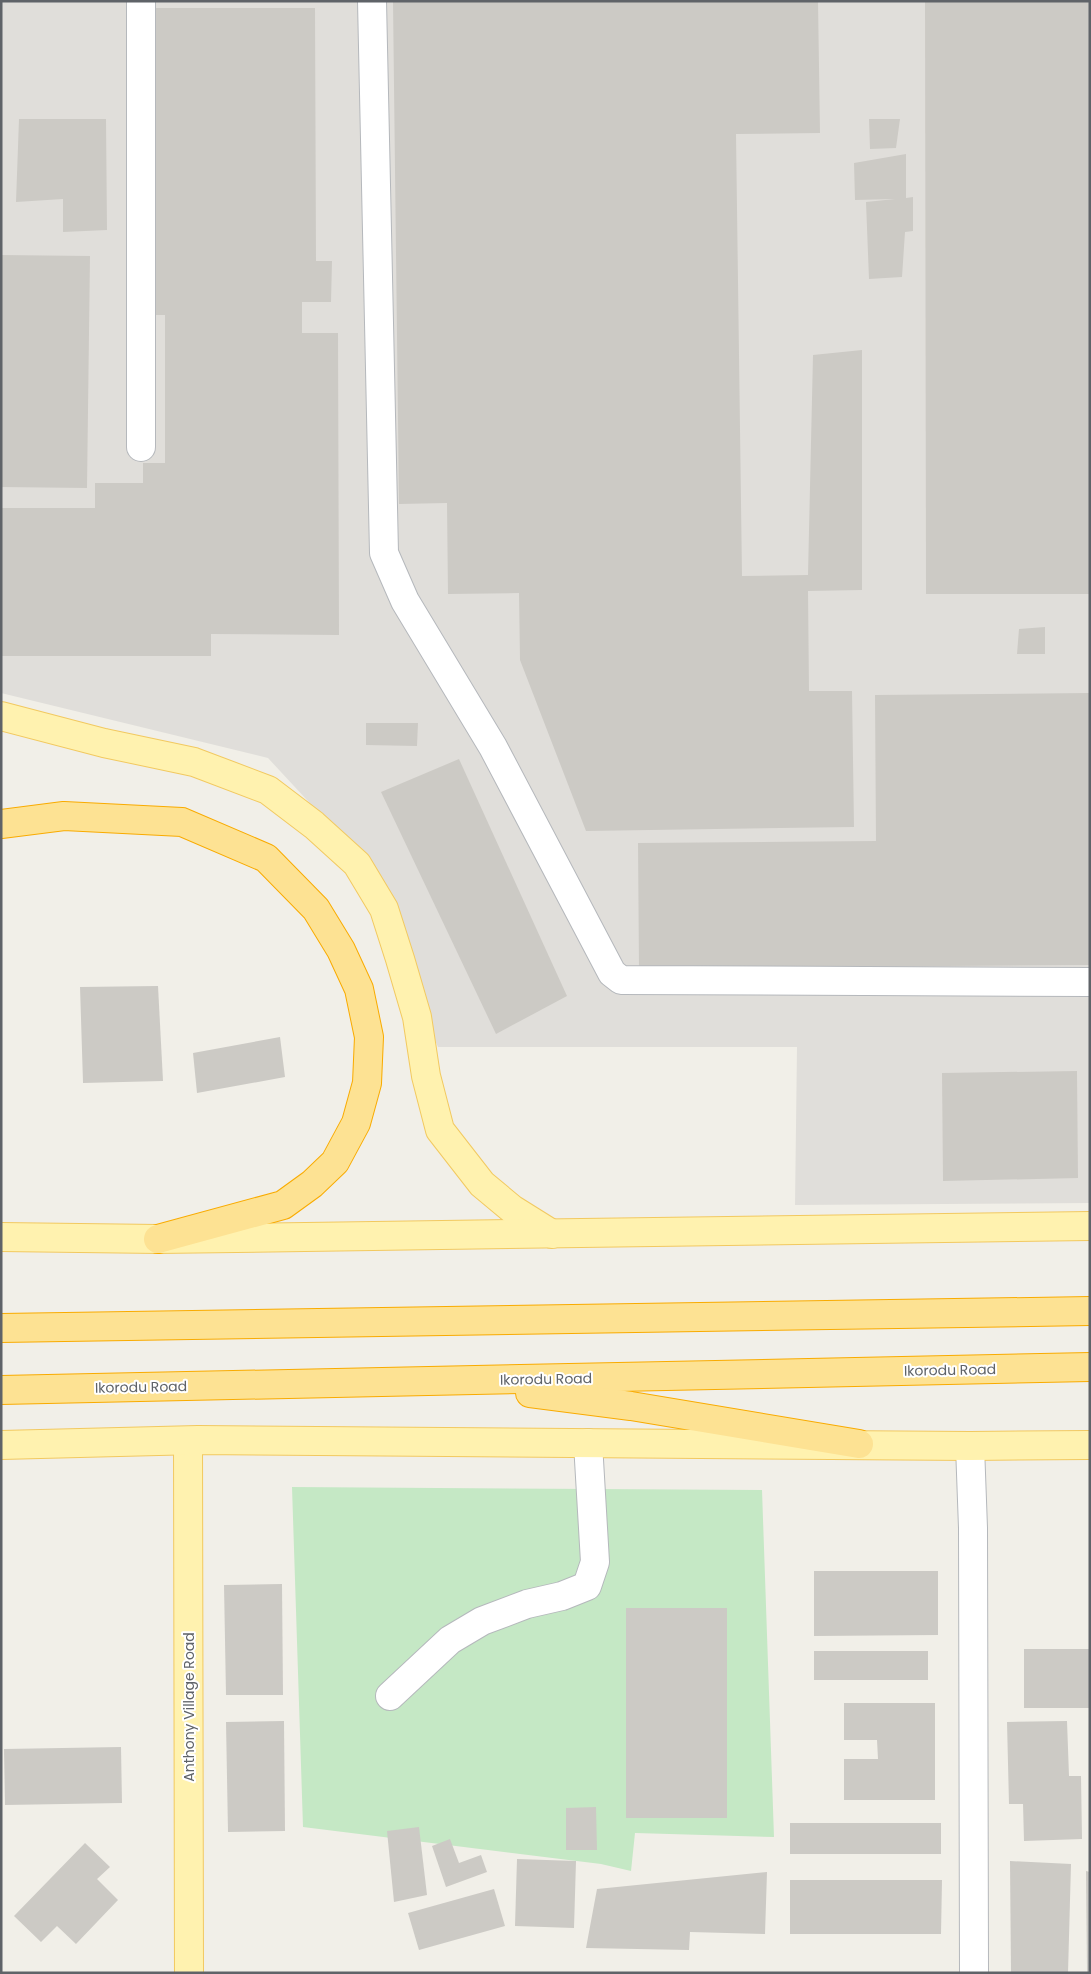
<svg xmlns="http://www.w3.org/2000/svg" width="1091" height="1974" viewBox="0 0 1091 1974" font-family="Poppins,sans-serif">
	<style>
		.industrial { fill: #e0deda }
		.green { fill: #c5e8c5 }
		.building { fill: #cccac5 }
		.lines { fill: none; stroke-linecap: round; stroke-linejoin: round }
		.minor-casing { stroke: #b5b8bc; stroke-width: 30 }
		.major-casing { stroke: #f2c960; stroke-width: 30 }
		.highway-casing { stroke: #f9ab00; stroke-width: 30 }
		.minor { stroke: #fff; stroke-width: 28 }
		.major { stroke: #fff2af; stroke-width: 28 }
		.highway { stroke: #fde293; stroke-width: 28 }
		.labels { text-anchor: middle; stroke-width: 4; stroke-linejoin: round; paint-order: stroke }
		.street-label { font-size: 14px; fill: #5f6368; stroke: #fff }
	</style>
	<rect width="100%" height="100%" fill="#f1efe8"/>
	<path class="industrial" d="M1 1H1090V1203L795 1205 797 1047H438L357 854 268 758 1 693Z"/>
	<path class="green" d="M292 1487 762 1490 774 1837 635 1833 631 1871 601 1864 303 1827Z"/>
	<g class="building">
		<path d="M393 1H818L820 133 736 134 742 576 808 575 813 355 862 350V590L808 591 809 691H852L854 827 586 831 520 660 519 593 448 594 447 503 399 504Z"/>
		<path d="M925 1H1090V594H926Z"/>
		<path d="M147 8H315L316 261H332L331 302H302V333H338L339 635 211 634V656H1V508H95V483H143V463H165V315H148Z"/>
		<path d="M19 119H106L107 230 63 232V199L16 202Z"/>
		<path d="M869 119H900L896 148 870 149Z"/>
		<path d="M906 154V198L913 197V231L905 232 902 277 869 279 866 202 895 199 855 200 854 163Z"/>
		<path d="M1 255 90 256 87 488 1 487Z"/>
		<path d="M1045 627V654H1017L1019 629Z"/>
		<path d="M1090 693V965L639 968 638 843 876 841 875 695Z"/>
		<path d="M366 723H418L417 746 366 745Z"/>
		<path d="M459 759 567 996 496 1034 381 792Z"/>
		<path d="M158 986 163 1081 83 1083 80 987Z"/>
		<path d="M280 1037 285 1077 197 1093 193 1053Z"/>
		<path d="M1077 1071 1078 1178 943 1181 942 1073Z"/>
		<path d="M814 1571H938V1635L814 1636Z"/>
		<path d="M282 1584 283 1695H226L224 1585Z"/>
		<rect x="626" y="1608" width="101" height="210"/>
		<rect x="1024" y="1649" width="66" height="59"/>
		<rect x="814" y="1651" width="114" height="29"/>
		<path d="M844 1703H935V1800H844V1759H878L877 1740H844Z"/>
		<path d="M284 1721 285 1831 228 1832 226 1722Z"/>
		<path d="M1067 1721 1069 1776H1081L1082 1839 1024 1841 1023 1804H1009L1007 1722Z"/>
		<path d="M121 1747 122 1803 5 1805 4 1749Z"/>
		<path d="M596 1807 597 1850H566V1808Z"/>
		<rect x="790" y="1823" width="151" height="31"/>
		<path d="M419 1827 427 1895 394 1902 387 1831Z"/>
		<path d="M450 1839 459 1863 481 1855 487 1872 446 1887 432 1846Z"/>
		<path d="M85 1843 110 1867 97 1879 118 1900 76 1944 57 1926 41 1942 14 1916Z"/>
		<path d="M517 1859 576 1861 574 1928 515 1926Z"/>
		<path d="M1010 1861 1071 1864 1068 1973H1011Z"/>
		<path d="M1086 1871 1090 1872V1973H1087Z"/>
		<path d="M767 1872 765 1934 690 1932 689 1950 586 1948 597 1889Z"/>
		<path d="M790 1880H942L941 1934H790Z"/>
		<path d="M494 1889 505 1926 419 1950 408 1913Z"/>
	</g>
	<g class="lines">
		<g class="minor-casing">
			<g id="minor">
				<path d="M372 1 384 553 405 601 493 747 612 973 621 980 1090 982"/>
				<path d="M141 447V1"/>
				<path d="M970 1446 973 1528 974 1973"/>
				<path d="M390 1696 450 1640 482 1621 527 1604 562 1596 587 1586 595 1562 588 1443"/>
			</g>
		</g>
		<g class="major-casing">
			<g id="major">
				<path d="M1 716 104 743 194 762 268 790 314 825 357 864 384 909 400 959 417 1017 426 1076 440 1130 482 1184 512 1209 552 1234"/>
				<path d="M1 1237 158 1239 1090 1226"/>
				<path d="M188 1441 189 1973"/>
				<path d="M1 1445 198 1440 970 1446 1090 1445"/>
			</g>
		</g>
		<g class="highway-casing">
			<g id="highway">
				<path d="M1 824 64 816 182 822 266 858 316 909 341 950 359 989 369 1037 367 1083 356 1123 335 1162 312 1184 283 1205 158 1239"/>
				<path d="M1 1328 1090 1311"/>
				<path d="M1 1390 1090 1367"/>
				<path d="M530 1393 631 1406 859 1444"/>
			</g>
		</g>
		<use href="#minor" class="minor"/>
		<use href="#major" class="major"/>
		<use href="#highway" class="highway"/>
	</g>
	<g class="labels">
		<g class="street-label">
			<text transform="translate(950 1370) rotate(-1)" y="5">Ikorodu Road</text>
			<text transform="translate(546 1379) rotate(-1)" y="5">Ikorodu Road</text>
			<text transform="translate(141 1387) rotate(-1)" y="5">Ikorodu Road</text>
			<text transform="translate(189 1707) rotate(-90)" y="5">Anthony Village Road</text>
		</g>
	</g>
	<rect width="1091" height="1974" fill="none" stroke="#5f6368" stroke-width="5"/>
</svg>
